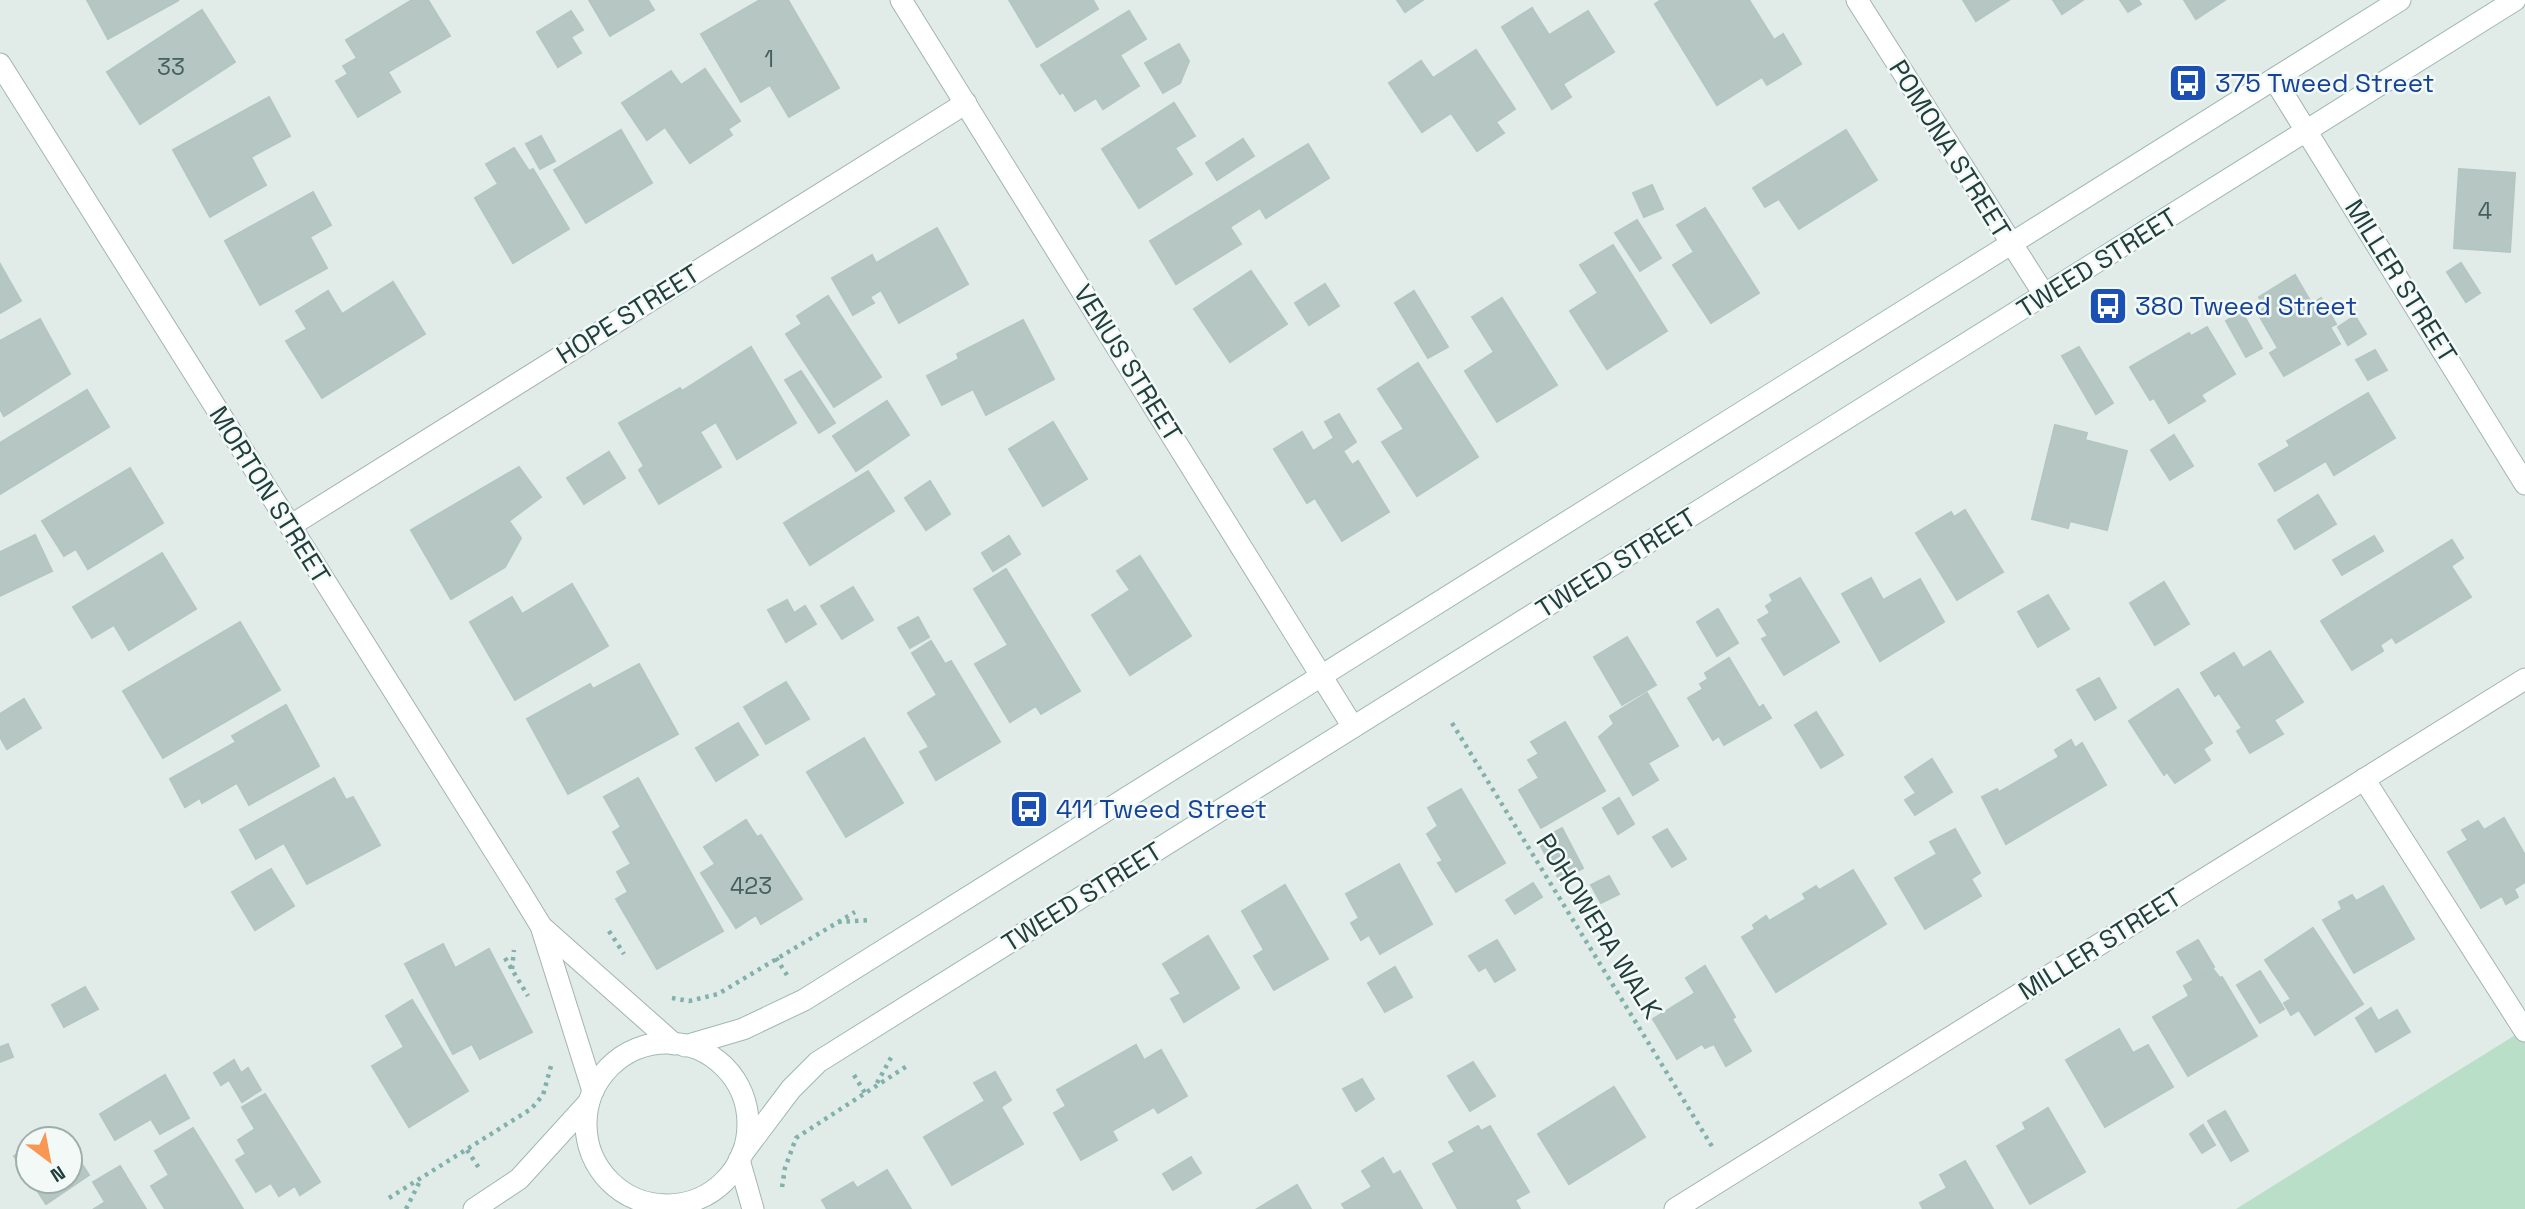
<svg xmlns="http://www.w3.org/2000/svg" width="2525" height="1209" viewBox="0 0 2525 1209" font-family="'Space Grotesk',sans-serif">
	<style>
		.green { fill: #b9dfc9 }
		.building { fill: #b6c7c3; stroke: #b3c6c1; stroke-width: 2 }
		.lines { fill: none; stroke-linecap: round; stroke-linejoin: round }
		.service-casing { stroke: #a3b4b1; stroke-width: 23 }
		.minor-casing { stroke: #a3b4b1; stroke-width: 23 }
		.tertiary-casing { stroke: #a3b4b1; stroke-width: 23 }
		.secondary-casing { stroke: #9fb9b3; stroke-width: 23 }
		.path { stroke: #80b1aa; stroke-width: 4.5; stroke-dasharray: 3.5 5; stroke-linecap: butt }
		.service { stroke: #fff; stroke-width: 21 }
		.minor { stroke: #fff; stroke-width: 21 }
		.tertiary { stroke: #fff; stroke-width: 21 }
		.secondary { stroke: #fff; stroke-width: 21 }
		.labels { text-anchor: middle; stroke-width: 5; stroke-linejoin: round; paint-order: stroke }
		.number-label { font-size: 23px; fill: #46605d }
		.transit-label { font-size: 26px; fill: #164399; stroke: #f2f9f6; text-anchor: start }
		.street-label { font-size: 26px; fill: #203e3b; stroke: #f2f9f6 }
	</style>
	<rect width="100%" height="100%" fill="#e1ece9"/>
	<path class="green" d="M2525 1029V1209H2236Z"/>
	<g class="building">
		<path d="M87 0H179L108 39Z"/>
		<path d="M412 0H428L450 36 388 72 400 92 358 117 336 81 348 74 343 66 357 58 346 40Z"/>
		<path d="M589 0H648L654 10 610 36Z"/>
		<path d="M760 0H788L839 88 789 117 770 85 741 102 701 34Z"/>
		<path d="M1009 0H1093L1098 9 1037 47Z"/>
		<path d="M1397 0H1423L1405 12Z"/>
		<path d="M1661 0H1749L1774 40 1783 34 1801 64 1767 85 1762 77 1717 105 1655 4Z"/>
		<path d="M1963 0H2009L1976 21Z"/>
		<path d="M2053 0H2083L2062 14Z"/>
		<path d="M2120 0H2138L2141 4 2128 12Z"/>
		<path d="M2184 0H2225L2196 19Z"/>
		<path d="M1532 8 1549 35 1588 11 1614 52 1563 84 1571 97 1552 109 1502 27Z"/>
		<path d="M202 10 235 62 140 124 107 72Z"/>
		<path d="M571 11 583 30 571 37 581 53 558 67 537 32Z"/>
		<path d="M1129 11 1146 39 1120 55 1139 86 1103 109 1096 98 1075 111 1063 92 1060 94 1041 65Z"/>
		<path d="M1179 44 1189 61 1180 83 1163 93 1145 63Z"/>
		<path d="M1476 50 1515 109 1496 122 1504 133 1477 151 1451 113 1422 132 1389 83 1421 61 1433 78Z"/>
		<path d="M705 69 740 121 728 129 732 135 690 163 665 127 647 140 622 103 671 71 681 85Z"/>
		<path d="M269 97 290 136 251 157 266 185 210 217 173 150Z"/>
		<path d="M1174 103 1195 136 1175 148 1192 174 1139 208 1102 149Z"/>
		<path d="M621 130 652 183 586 223 554 170Z"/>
		<path d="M1846 130 1877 180 1799 229 1779 199 1765 207 1753 188Z"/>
		<path d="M541 136 555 161 540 169 526 144Z"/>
		<path d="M1243 139 1254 156 1217 180 1206 163Z"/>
		<path d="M1308 144 1329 178 1266 218 1260 208 1230 227 1241 244 1176 284 1150 241Z"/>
		<path d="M514 148 529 171 533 169 569 229 513 263 475 198 498 184 486 164Z"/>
		<path d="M2459 169 2515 173 2510 252 2454 248Z"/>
		<path d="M1652 185 1663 209 1644 217 1633 193Z"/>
		<path d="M313 192 331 225 310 237 327 268 260 305 225 241Z"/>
		<path d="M1705 208 1759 293 1711 323 1673 265 1694 252 1677 225Z"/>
		<path d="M1637 220 1661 258 1640 271 1615 233Z"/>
		<path d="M937 228 968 284 899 323 881 290 870 297 874 303 853 315 832 278 872 255 876 263Z"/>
		<path d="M1613 245 1667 331 1607 369 1570 311 1598 293 1580 265Z"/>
		<path d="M2461 263 2480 293 2466 302 2447 272Z"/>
		<path d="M0 264 21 301 0 313Z"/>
		<path d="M1251 271 1287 324 1230 362 1194 309Z"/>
		<path d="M2295 275 2312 304 2321 298 2336 324 2330 327 2340 344 2284 376 2270 353 2278 348 2257 312 2265 308 2259 297Z"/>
		<path d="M393 282 425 334 322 398 286 341 307 329 296 311 328 291 342 314Z"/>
		<path d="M1325 284 1339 306 1309 325 1295 303Z"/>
		<path d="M1414 291 1448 347 1428 358 1395 303Z"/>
		<path d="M828 296 881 377 834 407 786 334 802 324 797 316Z"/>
		<path d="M1502 298 1557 385 1497 422 1465 371 1494 352 1472 317Z"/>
		<path d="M2242 312 2262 348 2246 357 2226 321Z"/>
		<path d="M2355 316 2366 334 2348 345 2338 327Z"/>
		<path d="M40 319 70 374 4 416 0 409V341Z"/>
		<path d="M1023 320 1054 379 986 415 973 389 942 405 927 376 959 359 957 354Z"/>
		<path d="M2207 327 2235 374 2201 395 2205 401 2169 423 2154 398 2150 400 2130 367 2189 333 2191 336Z"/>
		<path d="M751 347 796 423 737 459 716 422 700 432 721 467 659 504 639 470 644 466 619 423 680 388 682 391Z"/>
		<path d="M2079 347 2113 403 2096 414 2062 356Z"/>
		<path d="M2375 350 2387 370 2368 380 2356 360Z"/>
		<path d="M1418 363 1478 457 1417 496 1382 442 1404 429 1378 389Z"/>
		<path d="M801 371 835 423 819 433 785 380Z"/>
		<path d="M87 390 109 427 0 494V443Z"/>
		<path d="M2368 393 2395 438 2334 475 2326 461 2275 491 2259 464 2290 446 2287 441Z"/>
		<path d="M887 401 909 435 856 471 833 436Z"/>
		<path d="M1339 414 1356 442 1343 451 1352 465 1358 461 1389 512 1342 541 1315 498 1307 503 1274 449 1302 432 1313 451 1334 438 1325 422Z"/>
		<path d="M1053 422 1087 479 1043 506 1009 449Z"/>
		<path d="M2055 425 2087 433 2085 440 2127 451 2107 530 2070 521 2068 528 2032 519Z"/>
		<path d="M2174 435 2193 466 2170 480 2151 450Z"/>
		<path d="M609 452 625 478 584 504 567 478Z"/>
		<path d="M519 467 541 497 509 521 521 538 505 567 451 599 411 530Z"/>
		<path d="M130 468 163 523 88 569 76 549 64 556 42 521Z"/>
		<path d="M868 471 894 511 810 565 784 523Z"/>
		<path d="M930 481 950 514 926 530 905 498Z"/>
		<path d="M2318 495 2336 524 2295 549 2278 520Z"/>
		<path d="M1965 510 2003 572 1957 600 1916 533 1951 512 1954 517Z"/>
		<path d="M35 535 52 571 0 596V552Z"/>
		<path d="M1009 536 1020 554 993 571 982 553Z"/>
		<path d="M2374 536 2383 551 2342 575 2333 560Z"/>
		<path d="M2452 540 2463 558 2451 566 2471 597 2396 643 2392 637 2380 645 2383 651 2352 670 2321 621Z"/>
		<path d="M162 553 196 609 129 650 114 625 92 638 73 607Z"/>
		<path d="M1140 556 1191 636 1130 675 1092 615 1130 590 1117 571Z"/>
		<path d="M1006 569 1080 691 1041 714 1036 706 1010 722 975 664 1008 645 974 589Z"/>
		<path d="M1800 578 1839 642 1784 675 1762 639 1768 636 1758 620 1770 613 1766 606 1773 601 1770 595Z"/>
		<path d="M1871 578 1883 600 1920 579 1944 622 1880 661 1842 594Z"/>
		<path d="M2164 582 2189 624 2155 645 2130 603Z"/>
		<path d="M572 584 608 646 515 700 470 622 512 597 522 614Z"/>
		<path d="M853 587 873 620 842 639 821 606Z"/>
		<path d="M2048 595 2069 629 2038 647 2018 612Z"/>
		<path d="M787 600 794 613 805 606 816 624 786 642 768 610Z"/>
		<path d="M1718 609 1738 643 1717 656 1697 622Z"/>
		<path d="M918 617 929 637 910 648 898 628Z"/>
		<path d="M240 622 280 690 163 758 123 691Z"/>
		<path d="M1627 637 1656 685 1622 705 1594 657Z"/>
		<path d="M931 641 945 664 951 661 1000 742 936 780 920 752 929 747 908 713 937 695 912 653Z"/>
		<path d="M2270 651 2303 702 2274 720 2283 734 2250 753 2237 731 2242 728 2219 693 2215 696 2201 673 2234 653 2243 668Z"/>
		<path d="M1729 658 1759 708 1763 705 1771 718 1724 745 1719 736 1713 740 1688 698 1703 689 1700 684 1708 679 1705 673Z"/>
		<path d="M639 664 678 734 568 794 527 719 590 684 593 689Z"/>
		<path d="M2099 678 2116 708 2095 720 2077 690Z"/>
		<path d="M786 682 809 719 766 744 744 707Z"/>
		<path d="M2178 689 2212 743 2203 749 2210 760 2175 783 2167 772 2164 775 2129 721Z"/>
		<path d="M1647 693 1678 746 1648 763 1658 780 1633 795 1599 737 1614 724 1610 716Z"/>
		<path d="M24 699 41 728 7 749 0 737V714Z"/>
		<path d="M286 705 319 766 249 805 237 783 202 803 200 798 185 807 170 779 236 742 232 736Z"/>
		<path d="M1816 712 1843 755 1821 768 1795 725Z"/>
		<path d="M1565 722 1605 791 1541 828 1519 790 1539 778 1528 760 1539 754 1531 742Z"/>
		<path d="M738 723 758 755 716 781 696 748Z"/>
		<path d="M864 738 903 803 846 837 807 772Z"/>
		<path d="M2071 740 2075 748 2082 743 2106 785 2006 844 1982 797 1997 789 1999 792 2059 757 2055 750Z"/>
		<path d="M1932 759 1952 792 1915 815 1905 800 1916 793 1905 777Z"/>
		<path d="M334 778 346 800 353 797 380 845 307 884 284 843 256 859 240 830Z"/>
		<path d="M638 778 723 931 657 969 616 899 628 892 617 872 631 864 613 832 621 827 604 797Z"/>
		<path d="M1461 789 1505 863 1456 892 1438 863 1443 861 1427 834 1438 826 1428 808Z"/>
		<path d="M1619 798 1634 824 1618 834 1603 808Z"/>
		<path d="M2504 818 2525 855V882L2514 889 2518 897 2506 904 2502 896 2481 908 2448 852 2468 840 2462 830 2478 821 2484 830Z"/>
		<path d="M746 820 757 837 761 835 802 899 761 924 756 915 736 928 701 873 715 864 704 847Z"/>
		<path d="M1562 828 1583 868 1560 881 1538 841Z"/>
		<path d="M1667 829 1686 859 1672 867 1653 837Z"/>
		<path d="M1955 829 1980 873 1971 879 1981 896 1925 929 1895 878 1937 854 1930 842Z"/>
		<path d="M1399 864 1432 924 1380 954 1369 935 1361 940 1351 923 1359 918 1346 894Z"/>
		<path d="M271 869 294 906 255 930 232 892Z"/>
		<path d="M1853 870 1886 924 1776 992 1742 937 1755 929 1753 925 1766 916 1769 921 1806 899 1803 894 1816 886 1819 890Z"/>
		<path d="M1609 876 1619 894 1601 903 1591 885Z"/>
		<path d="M1533 883 1542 897 1515 914 1506 900Z"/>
		<path d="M1285 885 1328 959 1274 990 1254 956 1264 950 1242 911Z"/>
		<path d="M2383 886 2414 939 2354 973 2323 920 2342 909 2339 902 2352 895 2356 901Z"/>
		<path d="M2313 928 2363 1004 2315 1035 2299 1010 2291 1015 2284 1003 2291 999 2265 960Z"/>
		<path d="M1208 936 1239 988 1184 1022 1171 999 1181 994 1163 964Z"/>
		<path d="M1497 940 1515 970 1495 982 1486 967 1479 971 1469 956Z"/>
		<path d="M2198 940 2214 967 2193 979 2177 952Z"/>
		<path d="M443 944 455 968 489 949 532 1032 480 1059 472 1044 453 1054 405 964Z"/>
		<path d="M1705 966 1735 1017 1732 1019 1751 1051 1726 1066 1714 1044 1705 1048 1702 1044 1677 1059 1653 1019 1695 993 1686 978Z"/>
		<path d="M1395 967 1412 997 1385 1012 1368 983Z"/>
		<path d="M2213 969 2220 978 2222 977 2257 1036 2188 1076 2153 1017 2189 996 2184 986Z"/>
		<path d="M2260 971 2284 1009 2260 1023 2237 985Z"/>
		<path d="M85 987 98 1009 64 1027 52 1005Z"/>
		<path d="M412 1000 468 1091 409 1127 372 1066 404 1047 386 1016Z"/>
		<path d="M2371 1008 2378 1021 2397 1010 2410 1032 2376 1052 2356 1018Z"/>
		<path d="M2119 1029 2133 1053 2148 1045 2173 1087 2105 1127 2066 1060Z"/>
		<path d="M8 1044 13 1057 0 1062V1047Z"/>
		<path d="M1136 1045 1144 1060 1161 1050 1187 1096 1158 1113 1154 1107 1112 1131 1117 1140 1081 1160 1054 1113 1066 1106 1057 1090Z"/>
		<path d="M234 1060 241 1073 248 1068 261 1090 242 1102 229 1080 221 1085 214 1073Z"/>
		<path d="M1473 1062 1495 1096 1470 1111 1448 1076Z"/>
		<path d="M995 1072 1011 1100 1001 1107 1023 1144 952 1185 924 1137 985 1101 974 1083Z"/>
		<path d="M165 1075 189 1118 160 1134 151 1119 115 1140 100 1114Z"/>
		<path d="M1362 1079 1374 1099 1356 1111 1343 1089Z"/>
		<path d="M1614 1087 1645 1137 1569 1184 1538 1134Z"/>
		<path d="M265 1094 320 1182 300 1195 295 1186 279 1196 271 1183 256 1192 236 1160 246 1154 238 1140 255 1129 242 1107Z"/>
		<path d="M2048 1108 2085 1172 2030 1204 1997 1146 2026 1129 2023 1123Z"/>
		<path d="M2225 1111 2248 1151 2231 1161 2208 1121Z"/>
		<path d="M2203 1125 2215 1145 2202 1153 2190 1134Z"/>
		<path d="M1478 1126 1481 1131 1490 1126 1529 1192 1515 1200 1520 1209H1458L1433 1164 1455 1152 1449 1142Z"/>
		<path d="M57 1128 65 1139H40Z"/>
		<path d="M193 1128 243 1209H165L151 1186 169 1175 155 1151Z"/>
		<path d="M70 1146 89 1175 46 1204 31 1181H70Z"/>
		<path d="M28 1147V1177L14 1156Z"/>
		<path d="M1191 1157 1201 1173 1173 1190 1163 1174Z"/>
		<path d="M1383 1158 1393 1175 1400 1171 1422 1209H1345L1342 1204 1372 1187 1362 1171Z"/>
		<path d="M1965 1161 1993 1209H1923L1920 1203 1947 1188 1940 1175Z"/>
		<path d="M120 1166 146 1209H94L105 1202 93 1182Z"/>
		<path d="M887 1170 911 1209H827L822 1200 853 1182 857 1188Z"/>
		<path d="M1297 1185 1311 1209H1257Z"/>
	</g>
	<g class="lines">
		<g class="service-casing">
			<path id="service" d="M2364 779 2525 1031"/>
		</g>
		<g class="minor-casing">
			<g id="minor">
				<path d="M901 0 1353 727"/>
				<path d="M2274 79 2525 484"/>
				<path d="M290 526 966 103"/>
				<path d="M519 890 541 926 593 1091"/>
				<path d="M542 927 674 1044"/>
				<path d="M1675 1209 2525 679"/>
			</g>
		</g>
		<g class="tertiary-casing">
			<g id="tertiary">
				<path d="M1857 0 2045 296"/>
				<path d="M0 64 519 890"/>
				<path d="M739 1160 753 1209"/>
				<path d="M663 1205 667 1209"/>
			</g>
		</g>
		<g class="secondary-casing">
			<g id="secondary">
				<circle cx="667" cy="1124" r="81"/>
				<path d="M685 1046 743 1029 804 1000 2400 0"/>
				<path d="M742 1154 791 1089 818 1062 2515 0"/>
				<path d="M474 1209 519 1179 589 1102"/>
			</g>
		</g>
		<g class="path">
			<path d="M1452 723 1713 1148"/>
			<path d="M838 922 871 920"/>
			<path d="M609 931 624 954"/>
			<path d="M505 958 528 996"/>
			<path d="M776 958 787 975"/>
			<path d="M512 969 514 950"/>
			<path d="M672 998 689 1001 718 994 855 912"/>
			<path d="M854 1075 865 1093"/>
			<path d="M877 1083 893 1054"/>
			<path d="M467 1150 479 1168"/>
			<path d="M782 1187 785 1168 796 1138 907 1066"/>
			<path d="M389 1198 531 1109 543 1095 551 1066"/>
			<path d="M406 1209 421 1179"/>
		</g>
		<use href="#service" class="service"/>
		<use href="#minor" class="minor"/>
		<use href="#tertiary" class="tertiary"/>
		<use href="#secondary" class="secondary"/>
	</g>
	<defs>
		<g id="bus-square" transform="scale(2.0125)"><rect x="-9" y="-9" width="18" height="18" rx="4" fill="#1a4fb4" stroke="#f2f9f6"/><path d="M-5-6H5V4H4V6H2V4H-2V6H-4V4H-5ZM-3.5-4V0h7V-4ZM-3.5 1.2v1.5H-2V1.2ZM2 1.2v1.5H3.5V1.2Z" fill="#fff"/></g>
	</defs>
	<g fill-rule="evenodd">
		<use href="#bus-square" x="2188" y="83"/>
		<use href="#bus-square" x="2108" y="306"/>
		<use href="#bus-square" x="1029" y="809"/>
	</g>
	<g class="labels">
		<g class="number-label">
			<text x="769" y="67">1</text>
			<text x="171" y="75">33</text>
			<text x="2485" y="219">4</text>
			<text x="751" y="894">423</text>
		</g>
		<g class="transit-label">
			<text x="2215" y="92">375 Tweed Street</text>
			<text x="2135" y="315">380 Tweed Street</text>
			<text x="1056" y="818">411 Tweed Street</text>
		</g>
		<g class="street-label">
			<text transform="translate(1950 149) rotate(58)" y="9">POMONA STREET</text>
			<text transform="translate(2097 263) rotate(-32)" y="9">TWEED STREET</text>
			<text transform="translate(2401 281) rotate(58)" y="9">MILLER STREET</text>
			<text transform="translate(628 314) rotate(-32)" y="9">HOPE STREET</text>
			<text transform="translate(1128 363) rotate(58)" y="9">VENUS STREET</text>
			<text transform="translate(270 495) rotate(58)" y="9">MORTON STREET</text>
			<text transform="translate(1616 563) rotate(-32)" y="9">TWEED STREET</text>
			<text transform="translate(1082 897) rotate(-32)" y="9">TWEED STREET</text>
			<text transform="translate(1599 926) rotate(58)" y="9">POHOWERA WALK</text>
			<text transform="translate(2100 944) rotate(-32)" y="9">MILLER STREET</text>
		</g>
	</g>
	<g transform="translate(49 1160) rotate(148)"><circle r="33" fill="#f2f9f6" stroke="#9eaeab" stroke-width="2"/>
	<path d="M0-5L12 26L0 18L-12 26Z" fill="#f89653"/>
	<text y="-10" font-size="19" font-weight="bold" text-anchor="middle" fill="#203e3b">N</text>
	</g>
</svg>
